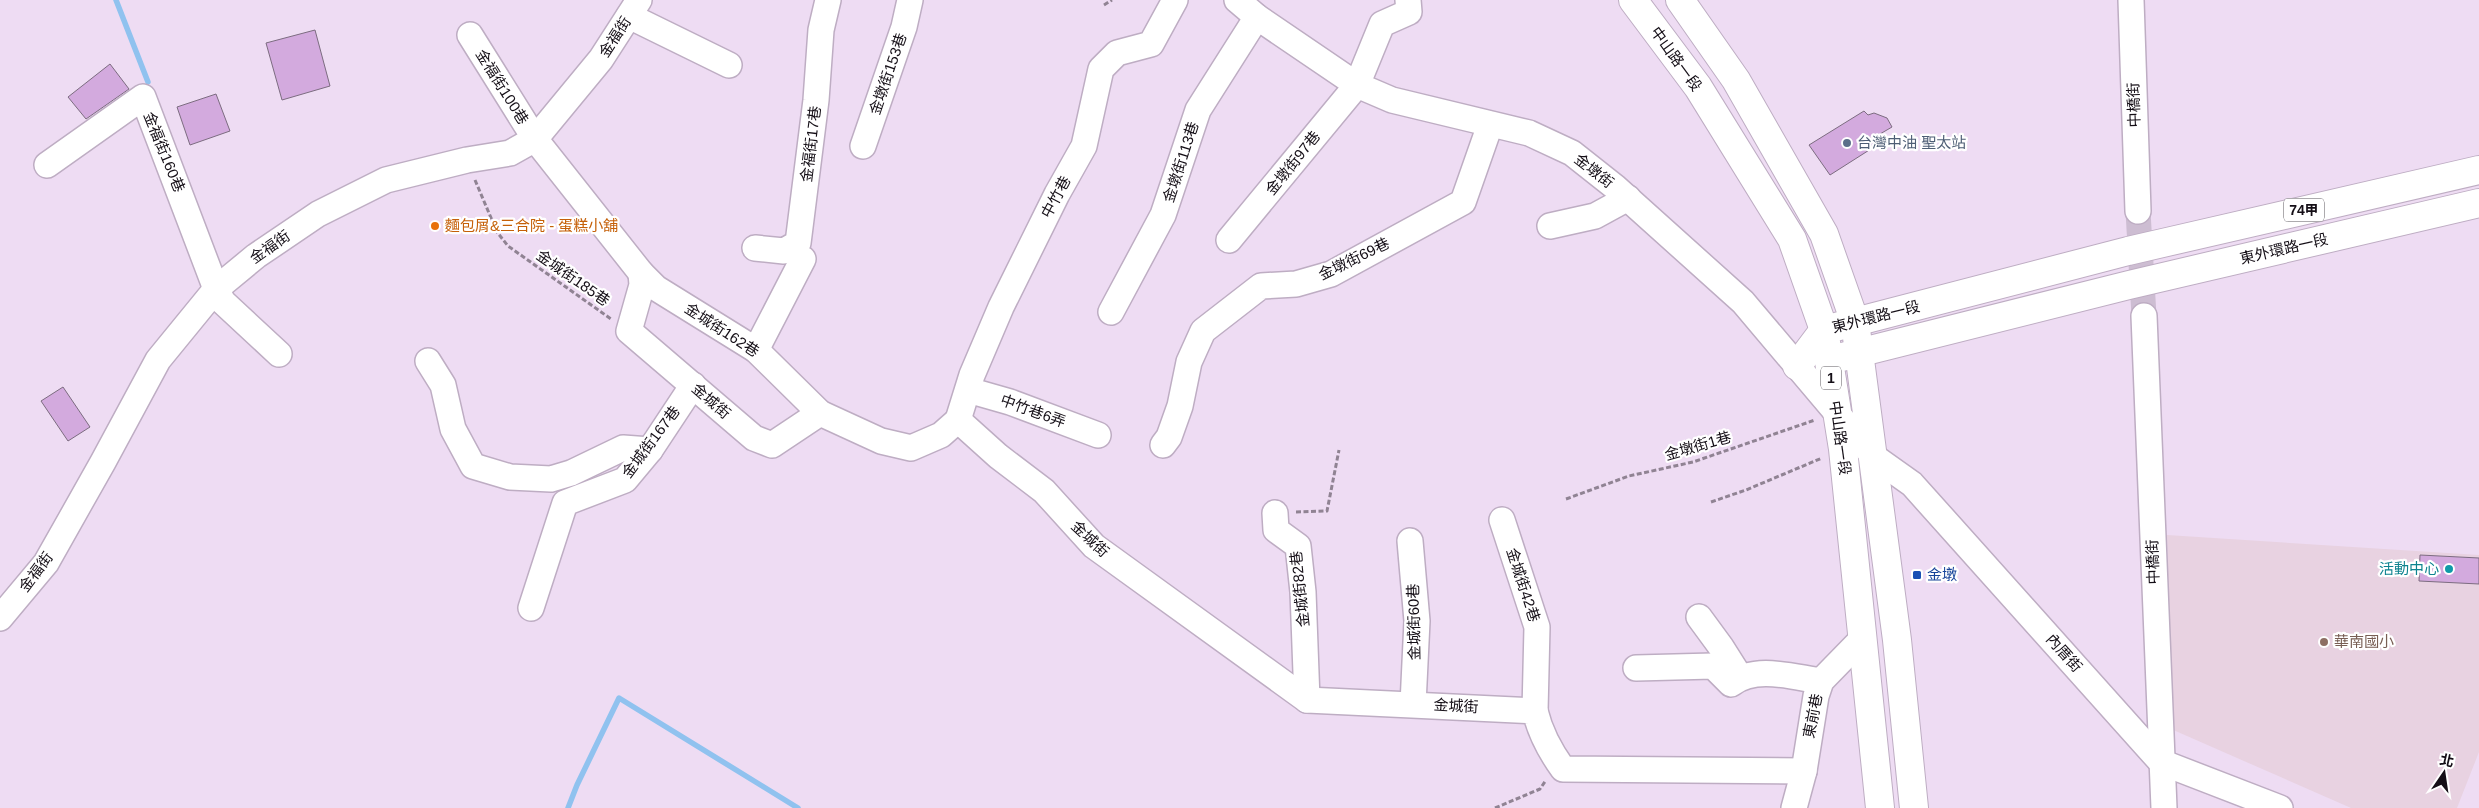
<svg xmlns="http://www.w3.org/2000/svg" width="2479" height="808" viewBox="0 0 2479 808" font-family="Helvetica,'Noto Sans TC',sans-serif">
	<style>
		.education { fill: #e8d2e1 }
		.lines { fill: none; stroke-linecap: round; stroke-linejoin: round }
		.stream { stroke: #90c2ef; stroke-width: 5.5 }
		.building { fill: #d3aade; stroke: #7c6c80 }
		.minor-tunnel { stroke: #cdbdd2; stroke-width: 25; stroke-dasharray: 25 12; stroke-linecap: butt }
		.minor-casing { stroke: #beadc3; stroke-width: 28 }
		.major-casing { stroke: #beadc3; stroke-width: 30 }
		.path { stroke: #908393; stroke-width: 3; stroke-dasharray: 5 2.5; stroke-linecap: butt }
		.minor { stroke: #fff; stroke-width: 25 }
		.major { stroke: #fff; stroke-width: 28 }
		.service-dot { fill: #5c6f8a; stroke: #fff; stroke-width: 2 }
		.food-dot { fill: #e8710a; stroke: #fff; stroke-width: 2 }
		.culture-dot { fill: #0f9aa8; stroke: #fff; stroke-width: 2 }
		.transit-dot { fill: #1a4fb4; stroke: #fff; stroke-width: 2 }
		.education-dot { fill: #8d6e63; stroke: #fff; stroke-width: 2 }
		.labels { text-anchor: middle; stroke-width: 4.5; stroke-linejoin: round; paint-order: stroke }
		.shield { fill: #fff; stroke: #5a565c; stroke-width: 1 }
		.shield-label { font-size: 14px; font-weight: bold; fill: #140e16 }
		.street-label { font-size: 15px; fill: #140e16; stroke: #fff }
		.service-label { font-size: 15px; fill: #4e5e75; stroke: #fff; text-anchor: start }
		.food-label { font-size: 15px; fill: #c56008; stroke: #fff; text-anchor: start }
		.culture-label { font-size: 15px; fill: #0d838f; stroke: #fff; text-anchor: end }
		.transit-label { font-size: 15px; fill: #164399; stroke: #fff; text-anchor: start }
		.education-label { font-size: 15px; fill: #785e54; stroke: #fff; text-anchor: start }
	</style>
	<rect width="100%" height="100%" fill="#eedcf3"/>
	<path class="education" d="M2167 535 2479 555V752L2457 808H2351L2171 729Z"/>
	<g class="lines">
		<g class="stream">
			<path d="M116 0 148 82"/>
			<path d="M568 808 577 785 619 698 798 808"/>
		</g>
	</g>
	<g class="building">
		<path d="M315 30 330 86 282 100 266 43Z"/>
		<path d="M110 64 129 89 86 119 68 97Z"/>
		<path d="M216 94 230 131 190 145 177 107Z"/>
		<path d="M1864 111 1868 115 1874 113 1887 118 1892 127 1880 134 1885 140 1830 175 1809 145Z"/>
		<path d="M63 387 90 427 68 441 41 401Z"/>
		<path d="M2420 555 2479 558V584L2419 581Z"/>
	</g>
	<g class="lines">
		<path class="minor-tunnel" d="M2138 211 2144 316"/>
		<g class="minor-casing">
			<g id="minor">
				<path d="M1237 0 1257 17 1357 85 1392 100 1529 133 1572 153 1615 187 1743 302 1874 457 1912 484 2161 762 2280 808"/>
				<path d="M2131 0 2138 211"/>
				<path d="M629 16 729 65"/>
				<path d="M470 35 535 139 641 273 656 288 756 350 820 413 881 441 911 448 941 435 958 420 998 456 1044 491 1094 546 1307 700 1535 711C1540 732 1550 751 1563 769L1804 771"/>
				<path d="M863 146 904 27 910 0"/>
				<path d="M47 165 143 97 216 289 223 302 279 354"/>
				<path d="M1550 226 1595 216 1628 198"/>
				<path d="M1229 240 1357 85 1382 24 1409 12 1408 0"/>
				<path d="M755 248 784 251 798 243 816 100 821 30 828 0"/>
				<path d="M641 273 642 285 629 331 754 438 772 445 820 413"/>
				<path d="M1111 312 1163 215 1198 110 1257 17"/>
				<path d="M2144 316 2164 808"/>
				<path d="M756 350 803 259"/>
				<path d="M428 361 443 385 453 429 473 466 510 477 551 479 571 473 623 448 650 450"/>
				<path d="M968 390 1010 402 1098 435"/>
				<path d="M958 420 972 375 1001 307 1057 194 1084 146 1101 69 1117 53 1151 44 1175 0"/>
				<path d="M1163 445 1169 437 1180 406 1189 362 1203 331 1261 286 1296 284 1331 274 1463 202 1490 125"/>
				<path d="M1275 513 1276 530 1298 546 1303 592 1307 700"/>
				<path d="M1502 520 1537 627 1535 711"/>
				<path d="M1410 541 1417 621 1413 704"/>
				<path d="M531 608 565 503 625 480 650 450 693 385"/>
				<path d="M1699 617 1721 647 1740 677"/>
				<path d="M0 618 46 563 103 462 158 360 216 289 256 256 318 214 386 180 467 160 510 153 535 139 601 59 639 0"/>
				<path d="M1636 668 1713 666 1731 684C1756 665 1792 677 1821 681"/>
				<path d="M1794 808 1804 771 1816 696 1821 681 1862 639"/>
			</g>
		</g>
		<g class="major-casing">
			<g id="major">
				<path d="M1633 0 1698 87 1792 239 1824 330 1843 449 1880 808"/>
				<path d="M1680 0 1736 80 1824 234 1855 322 1897 640 1914 808"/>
				<path d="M1842 357 2129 285 2479 203"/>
				<path d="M1797 366 1824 330 2128 251 2479 170"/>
			</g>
		</g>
		<g class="path">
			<path d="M1104 5 1112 0"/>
			<path d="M475 180 497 232 508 246 611 319"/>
			<path d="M1566 499 1629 476 1693 462 1815 420"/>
			<path d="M1711 502 1746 490 1822 458"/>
			<path d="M1296 512 1327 511 1339 450"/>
			<path d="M1495 808 1540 789 1546 780"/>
		</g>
		<use href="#minor" class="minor"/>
		<use href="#major" class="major"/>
	</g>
	<circle class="service-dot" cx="1847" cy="143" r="5"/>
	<circle class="food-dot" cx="435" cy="226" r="5"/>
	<circle class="culture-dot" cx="2449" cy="569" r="5"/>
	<rect class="transit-dot" x="1912" y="570" width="10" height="10" rx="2.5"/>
	<circle class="education-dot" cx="2324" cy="642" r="5"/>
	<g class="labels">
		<g class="shield">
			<rect x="2284" y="198.5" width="40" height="23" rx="4"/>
			<rect x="1821" y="366.5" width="20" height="23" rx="4"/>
		</g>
		<g class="shield-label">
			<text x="2304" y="215">74甲</text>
			<text x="1831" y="383">1</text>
		</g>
		<g class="street-label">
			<text transform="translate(615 37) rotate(-57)" y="5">金福街</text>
			<text transform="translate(1676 59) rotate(54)" y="5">中山路一段</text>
			<text transform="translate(888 74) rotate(-71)" y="5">金墩街153巷</text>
			<text transform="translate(502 87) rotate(58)" y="5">金福街100巷</text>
			<text transform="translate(2134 105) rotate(-92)" y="5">中橋街</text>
			<text transform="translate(811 144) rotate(-83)" y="5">金福街17巷</text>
			<text transform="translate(164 152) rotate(68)" y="5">金福街160巷</text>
			<text transform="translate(1181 162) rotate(-72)" y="5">金墩街113巷</text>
			<text transform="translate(1293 163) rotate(-51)" y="5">金墩街97巷</text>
			<text transform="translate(1594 171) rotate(38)" y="5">金墩街</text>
			<text transform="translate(1056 197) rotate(-62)" y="5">中竹巷</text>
			<text transform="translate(270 247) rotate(-35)" y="5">金福街</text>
			<text transform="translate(2284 249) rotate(-13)" y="5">東外環路一段</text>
			<text transform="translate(1354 259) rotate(-26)" y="5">金墩街69巷</text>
			<text transform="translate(573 278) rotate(35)" y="5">金城街185巷</text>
			<text transform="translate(1876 317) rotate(-14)" y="5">東外環路一段</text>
			<text transform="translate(722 330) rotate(33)" y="5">金城街162巷</text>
			<text transform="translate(711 401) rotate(41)" y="5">金城街</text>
			<text transform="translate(1033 411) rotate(20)" y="5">中竹巷6弄</text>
			<text transform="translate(1840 438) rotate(82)" y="5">中山路一段</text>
			<text transform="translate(651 442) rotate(-53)" y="5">金城街167巷</text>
			<text transform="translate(1698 446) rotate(-16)" y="5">金墩街1巷</text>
			<text transform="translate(1090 539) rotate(43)" y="5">金城街</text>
			<text transform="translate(2153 562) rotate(-92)" y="5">中橋街</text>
			<text transform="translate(36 572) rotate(-53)" y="5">金福街</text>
			<text transform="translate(1523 585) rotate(72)" y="5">金城街42巷</text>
			<text transform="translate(1300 589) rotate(-96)" y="5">金城街82巷</text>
			<text transform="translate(1414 622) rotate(-91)" y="5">金城街60巷</text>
			<text transform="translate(2064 653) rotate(48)" y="5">內厝街</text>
			<text transform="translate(1456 706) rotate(3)" y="5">金城街</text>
			<text transform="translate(1813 716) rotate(-79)" y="5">東前巷</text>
		</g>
		<g class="service-label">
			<text x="1857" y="148">台灣中油 聖太站</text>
		</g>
		<g class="food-label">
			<text x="445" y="231">麵包屑&amp;三合院 - 蛋糕小舖</text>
		</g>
		<g class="culture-label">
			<text x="2439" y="574">活動中心</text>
		</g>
		<g class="transit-label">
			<text x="1927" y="580">金墩</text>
		</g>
		<g class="education-label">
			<text x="2334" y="647">華南國小</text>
		</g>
	</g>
	<g transform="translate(2444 773) rotate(13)" stroke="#ffffff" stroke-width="4" paint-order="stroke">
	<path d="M0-4L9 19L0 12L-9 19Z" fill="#140e16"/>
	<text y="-8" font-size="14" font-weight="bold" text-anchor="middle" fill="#140e16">北</text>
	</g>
</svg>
